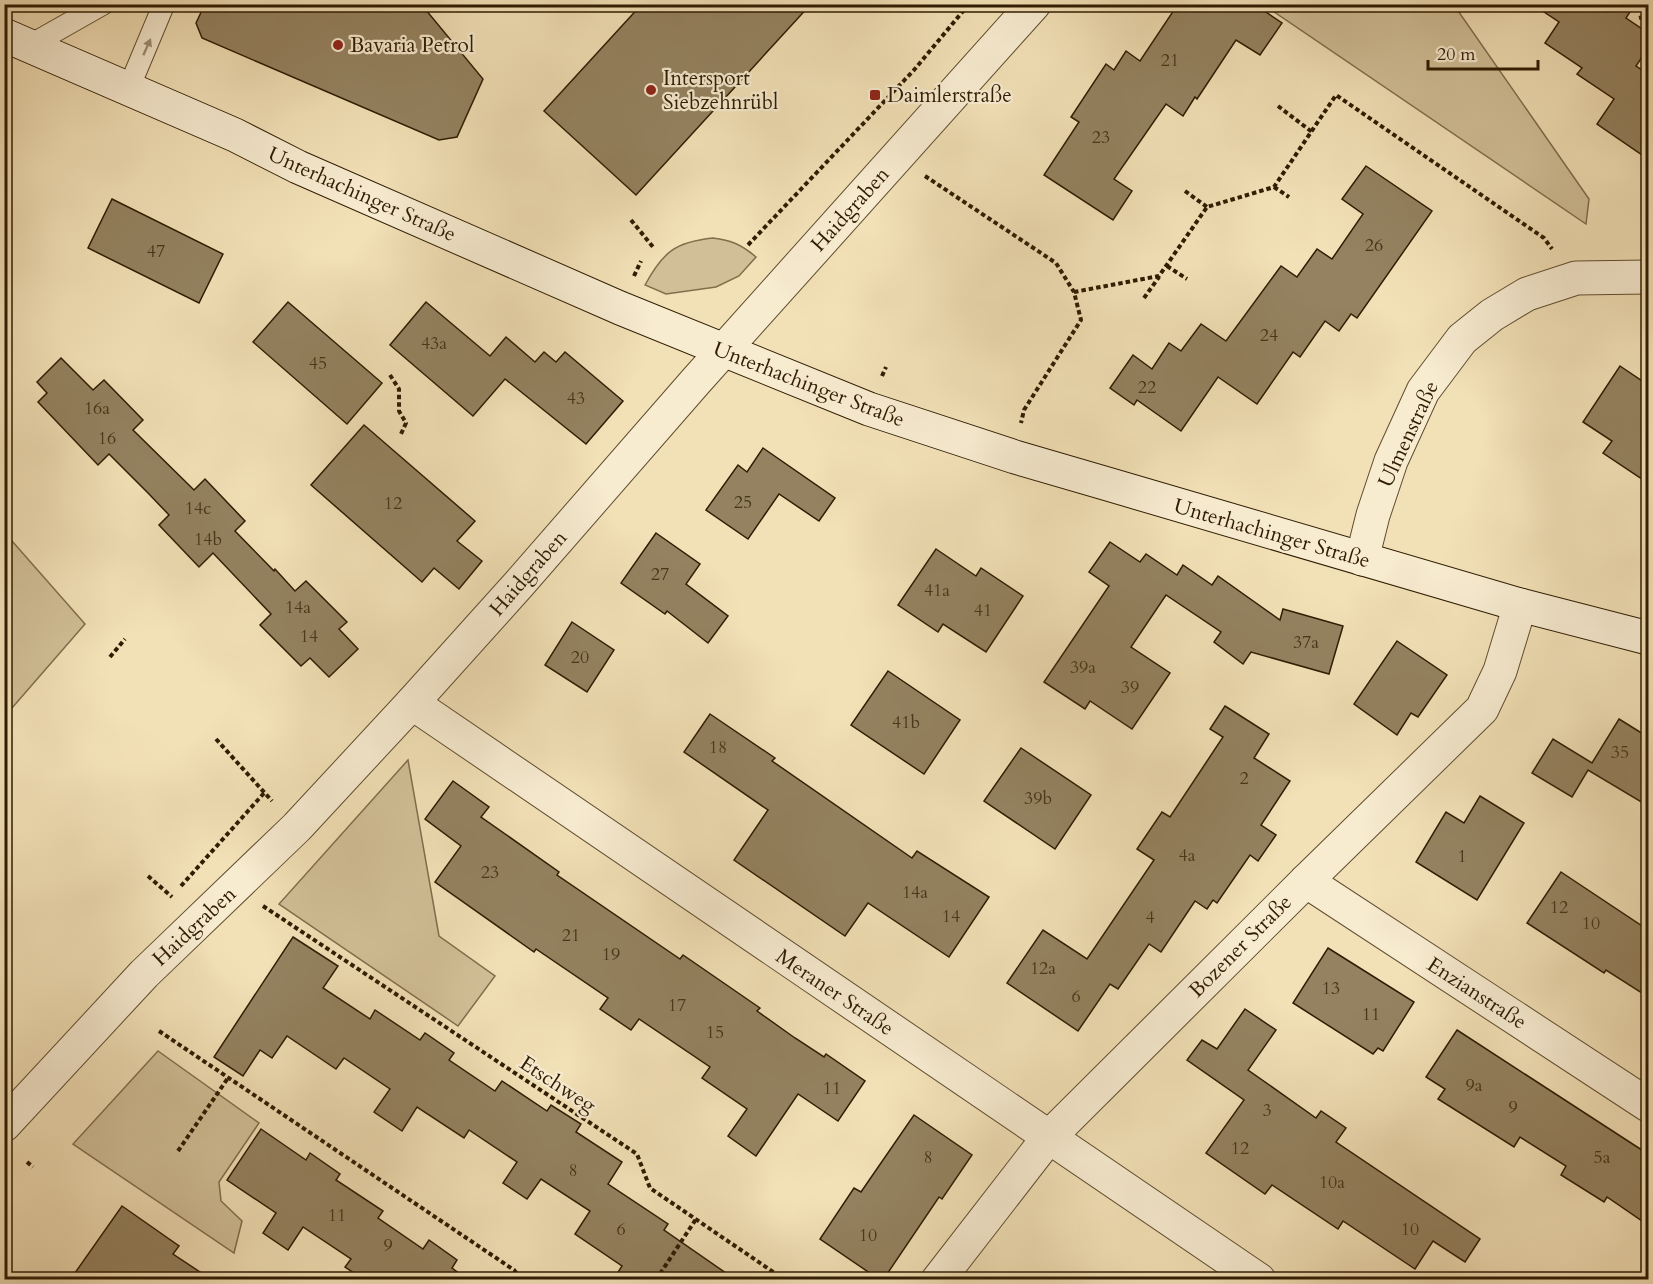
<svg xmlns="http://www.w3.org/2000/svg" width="1653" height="1284" viewBox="0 0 1653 1284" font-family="Cardo,serif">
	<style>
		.green { fill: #d1bf97; stroke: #806e4c; stroke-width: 1.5 }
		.building { fill: #948260; stroke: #2f1c02; stroke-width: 1.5 }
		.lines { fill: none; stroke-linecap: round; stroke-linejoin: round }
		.lane-casing { stroke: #604d2f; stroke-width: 23 }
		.street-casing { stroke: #604d2f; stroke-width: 35 }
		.secondary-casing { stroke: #2f1c02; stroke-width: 35 }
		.path { stroke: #2f1c02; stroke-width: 4; stroke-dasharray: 4.5 3; stroke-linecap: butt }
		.lane { stroke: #f7ebd0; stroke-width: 21 }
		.street { stroke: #f7ebd0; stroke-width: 33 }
		.secondary { stroke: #f7ebd0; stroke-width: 33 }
		.oneway { fill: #9d8e73 }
		.poi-dot { fill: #8f2418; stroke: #f7ebd0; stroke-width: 2 }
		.labels { text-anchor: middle; stroke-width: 4.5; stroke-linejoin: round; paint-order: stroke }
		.number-label { font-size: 18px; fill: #48361a }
		.poi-label { font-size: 21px; fill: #2f1c02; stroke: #f7ebd0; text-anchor: start }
		.street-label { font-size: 21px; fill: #2f1c02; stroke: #f7ebd0 }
	</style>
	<rect width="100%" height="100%" fill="#f2e0b6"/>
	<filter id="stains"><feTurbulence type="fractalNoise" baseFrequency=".00333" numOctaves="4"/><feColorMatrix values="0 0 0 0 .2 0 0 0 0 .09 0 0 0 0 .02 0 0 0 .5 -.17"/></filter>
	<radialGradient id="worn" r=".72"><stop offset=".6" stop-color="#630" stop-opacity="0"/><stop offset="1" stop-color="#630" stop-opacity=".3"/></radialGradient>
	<g class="green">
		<path d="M1264 5H1454L1589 199 1586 224Z"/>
		<path d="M713 238C731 240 742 245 756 257L739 276 716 287 666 294 645 285C663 252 675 242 713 238Z"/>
		<path d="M5 533 85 624 5 716H4Z"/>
		<path d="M408 760 439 936 495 976 458 1026 279 904Z"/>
		<path d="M158 1051 259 1123 219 1182 221 1201 242 1221 234 1253 73 1144Z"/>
	</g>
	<g class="building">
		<path d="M205 4H421L483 79 457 137 439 140 202 38 196 23Z"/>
		<path d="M642 4H811L636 195 544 111Z"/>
		<path d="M1178 4H1254L1282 23 1260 55 1236 40 1197 99 1195 97 1183 116 1166 104 1114 179 1132 191 1113 220 1044 175 1079 122 1071 117 1106 64 1114 70 1126 51 1140 61Z"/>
		<path d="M1532 4H1635L1626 18 1648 33V48L1636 66 1648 74V159L1597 124 1614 99 1577 74 1582 68 1545 43 1559 22Z"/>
		<path d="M1366 166 1432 211 1357 318 1351 314 1339 331 1325 321 1300 357 1293 352 1257 404 1218 377 1181 431 1137 400 1134 405 1110 388 1133 355 1152 369 1169 343 1181 351 1201 324 1226 341 1281 266 1297 277 1317 249 1332 259 1363 214 1342 199Z"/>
		<path d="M112 199 223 254 199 303 88 248Z"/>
		<path d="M288 302 382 383 347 424 253 342Z"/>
		<path d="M426 302 490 356 506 337 535 362 544 352 556 362 565 352 623 401 586 444 505 379 473 416 390 345Z"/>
		<path d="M61 358 93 390 104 380 143 420 133 430 194 490 205 479 245 521 235 531 274 571 275 569 295 591 306 581 347 622 339 629 358 649 329 677 310 658 301 666 260 625 271 614 213 553 199 567 159 525 169 515 149 494 109 454 98 465 38 402 47 393 37 382Z"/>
		<path d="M1620 366 1648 385V483L1603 453 1612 441 1583 422Z"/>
		<path d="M364 425 475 521 457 541 482 561 459 589 434 568 422 582 311 485Z"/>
		<path d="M763 448 835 498 819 521 779 494 748 539 706 510 738 465 747 472Z"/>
		<path d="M656 533 700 564 686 584 728 616 708 643 667 611 665 614 621 583Z"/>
		<path d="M1110 542 1140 562 1146 554 1177 575 1183 565 1212 585 1218 576 1280 620 1283 609 1343 626 1329 674 1251 652 1243 664 1214 642 1221 632 1166 595 1131 647 1170 673 1132 729 1090 701 1085 709 1044 682 1109 586 1089 572Z"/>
		<path d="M936 549 976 576 981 568 1023 596 986 652 943 624 938 632 898 605Z"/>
		<path d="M572 622 614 650 587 692 545 665Z"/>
		<path d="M1397 641 1447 675 1418 717 1411 713 1397 735 1354 704Z"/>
		<path d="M888 671 960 720 924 774 851 725Z"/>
		<path d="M1225 706 1269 734 1254 758 1290 781 1261 825 1276 835 1258 861 1250 855 1217 903 1213 900 1207 909 1195 901 1161 952 1149 944 1118 989 1110 984 1078 1031 1007 983 1043 930 1087 959 1154 860 1137 849 1162 812 1170 817 1223 737 1210 729Z"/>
		<path d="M710 714 775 758 772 761 912 858 917 851 989 897 949 957 868 903 845 936 734 860 768 810 684 752Z"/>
		<path d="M1619 719 1648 737V806L1588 770 1572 797 1532 773 1553 739 1592 763Z"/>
		<path d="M1021 748 1091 795 1055 849 984 801Z"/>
		<path d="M453 781 489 807 481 817 559 872 557 875 680 959 683 955 760 1008 757 1011 795 1038 824 1057 826 1054 865 1081 838 1121 798 1094 756 1156 728 1136 747 1109 702 1078 710 1067 639 1019 631 1030 600 1009 608 998 536 949 534 952 435 882 461 846 425 819Z"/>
		<path d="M1480 796 1524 823 1477 900 1416 862 1446 812 1464 823Z"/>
		<path d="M1561 872 1648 930V997L1606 970 1604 973 1527 923Z"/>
		<path d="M293 937 338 966 323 988 370 1019 375 1010 420 1040 425 1033 454 1053 449 1060 495 1091 502 1081 547 1111 551 1105 581 1124 576 1132 622 1162 608 1184 668 1224 664 1230 736 1280H613L622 1266 575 1234 590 1211 541 1179 527 1199 503 1183 517 1162 469 1130 464 1138 417 1107 402 1131 374 1112 390 1089 344 1058 336 1069 287 1036 272 1058 260 1050 243 1076 214 1057Z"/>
		<path d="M1328 948 1414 1002 1383 1051 1378 1048 1373 1054 1293 1003Z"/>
		<path d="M1245 1009 1276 1030 1248 1070 1316 1118 1321 1111 1346 1128 1336 1142 1480 1239 1465 1262 1433 1241 1415 1269 1343 1221 1338 1229 1272 1185 1265 1194 1206 1153 1244 1100 1187 1060 1202 1040 1217 1049Z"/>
		<path d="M1457 1030 1648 1154V1225L1607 1197 1604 1202 1561 1175 1566 1166 1520 1137 1514 1147 1438 1099 1445 1089 1426 1077Z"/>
		<path d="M914 1115 972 1155 942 1199 939 1197 883 1280H880L820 1239 854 1188 861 1192Z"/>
		<path d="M261 1129 306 1160 310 1153 340 1174 336 1180 383 1211 378 1218 423 1249 429 1240 457 1260 452 1268 468 1280H364L345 1267 351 1259 303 1227 288 1250 263 1233 276 1213 227 1180Z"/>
		<path d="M122 1206 179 1246 173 1254 212 1280H70Z"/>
	</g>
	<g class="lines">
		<g class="lane-casing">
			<g id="lane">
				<path d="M29 46 103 4"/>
				<path d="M128 90 164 4"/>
			</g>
		</g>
		<g class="street-casing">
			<g id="street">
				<path d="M1362 559 1373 515 1391 461 1423 391 1462 339 1492 315 1527 294 1576 278 1648 277"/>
				<path d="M412 703 1259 1280"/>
				<path d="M1306 881 1648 1105"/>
				<path d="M4 1125 144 974 297 827 412 703 519 584 696 381 1034 4"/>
				<path d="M938 1280 1048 1138 1306 881 1482 709 1500 671 1520 605"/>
			</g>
		</g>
		<g class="secondary-casing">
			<path id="secondary" d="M4 35 235 135 298 167 620 308 869 409 1015 457 1111 485 1520 605 1648 638"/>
		</g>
		<g class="path">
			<path d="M1639 18 1648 16"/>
			<path d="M1278 106 1312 132"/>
			<path d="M925 176 1056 263 1074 292 1081 320 1024 410 1021 423"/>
			<path d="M1274 187 1289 197"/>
			<path d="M1185 191 1207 207"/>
			<path d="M631 220 653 247"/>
			<path d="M748 245 914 70 969 4"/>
			<path d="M1167 266 1187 279"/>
			<path d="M634 276 641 261"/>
			<path d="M1074 292 1159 276 1207 207 1274 187 1336 95 1544 238 1552 249"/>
			<path d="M1144 298 1159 277"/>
			<path d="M390 375 399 389V411L406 423 401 434"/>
			<path d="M882 376 886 367"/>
			<path d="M110 657 125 639"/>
			<path d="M216 739 272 801"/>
			<path d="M148 876 172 897"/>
			<path d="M181 886 265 792"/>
			<path d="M263 906 637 1154 650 1188 785 1280"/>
			<path d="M159 1031 514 1270 522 1280"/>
			<path d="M178 1151 228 1078"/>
			<path d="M27 1162 33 1167"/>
			<path d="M656 1280 696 1219"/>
		</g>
		<use href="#lane" class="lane"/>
		<use href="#street" class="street"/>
		<use href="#secondary" class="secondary"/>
	</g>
	<defs><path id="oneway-solid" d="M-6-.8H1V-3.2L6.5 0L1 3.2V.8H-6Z" transform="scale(1.5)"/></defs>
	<use class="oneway" href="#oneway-solid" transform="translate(147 47) rotate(-66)"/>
	<g class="poi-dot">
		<circle cx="338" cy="45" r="6"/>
		<circle cx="651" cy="90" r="6"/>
		<rect x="869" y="89" width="12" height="12" rx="3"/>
	</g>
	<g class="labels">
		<g class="number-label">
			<text x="1170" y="66">21</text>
			<text x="1101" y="143">23</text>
			<text x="1374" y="251">26</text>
			<text x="156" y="257">47</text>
			<text x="1269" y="341">24</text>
			<text x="434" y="349">43a</text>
			<text x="318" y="369">45</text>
			<text x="1147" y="393">22</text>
			<text x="576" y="404">43</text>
			<text x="97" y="414">16a</text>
			<text x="107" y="444">16</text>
			<text x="743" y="508">25</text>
			<text x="393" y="509">12</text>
			<text x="198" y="514">14c</text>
			<text x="208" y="545">14b</text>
			<text x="660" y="580">27</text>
			<text x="937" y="596">41a</text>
			<text x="298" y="613">14a</text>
			<text x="983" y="616">41</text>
			<text x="309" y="642">14</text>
			<text x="1306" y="648">37a</text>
			<text x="580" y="663">20</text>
			<text x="1083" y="673">39a</text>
			<text x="1130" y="693">39</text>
			<text x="906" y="728">41b</text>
			<text x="718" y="753">18</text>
			<text x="1620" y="758">35</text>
			<text x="1244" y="784">2</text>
			<text x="1038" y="804">39b</text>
			<text x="1187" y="861">4a</text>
			<text x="1462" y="862">1</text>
			<text x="490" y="878">23</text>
			<text x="915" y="898">14a</text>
			<text x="1559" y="913">12</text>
			<text x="951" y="922">14</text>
			<text x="1150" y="923">4</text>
			<text x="1591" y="929">10</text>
			<text x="571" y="941">21</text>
			<text x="611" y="960">19</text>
			<text x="1043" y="974">12a</text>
			<text x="1331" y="994">13</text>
			<text x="1076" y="1002">6</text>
			<text x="677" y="1011">17</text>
			<text x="1371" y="1020">11</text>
			<text x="715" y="1038">15</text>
			<text x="1474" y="1091">9a</text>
			<text x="832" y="1094">11</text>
			<text x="1513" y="1113">9</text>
			<text x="1267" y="1116">3</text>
			<text x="1240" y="1154">12</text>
			<text x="928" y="1163">8</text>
			<text x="1602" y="1163">5a</text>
			<text x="573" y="1176">8</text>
			<text x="1332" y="1188">10a</text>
			<text x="337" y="1221">11</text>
			<text x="621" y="1235">6</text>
			<text x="1410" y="1235">10</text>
			<text x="868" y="1241">10</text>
			<text x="388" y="1251">9</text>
		</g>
		<g class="poi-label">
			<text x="350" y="52">Bavaria Petrol</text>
			<text x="663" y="85">Intersport<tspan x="663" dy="24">Siebzehnrübl</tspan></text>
			<text x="887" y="102">Daimlerstraße</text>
		</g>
		<g class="street-label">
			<text transform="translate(362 194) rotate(24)" y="7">Unterhachinger Straße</text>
			<text transform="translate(850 209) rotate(-48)" y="7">Haidgraben</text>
			<text transform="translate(809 384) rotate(21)" y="7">Unterhachinger Straße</text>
			<text transform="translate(1408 434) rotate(-65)" y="7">Ulmenstraße</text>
			<text transform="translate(1272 533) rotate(16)" y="7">Unterhachinger Straße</text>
			<text transform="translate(528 573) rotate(-49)" y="7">Haidgraben</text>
			<text transform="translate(194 926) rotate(-43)" y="7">Haidgraben</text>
			<text transform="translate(1240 946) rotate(-45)" y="7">Bozener Straße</text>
			<text transform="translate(835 992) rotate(34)" y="7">Meraner Straße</text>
			<text transform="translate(1477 993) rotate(33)" y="7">Enzianstraße</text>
			<text transform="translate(558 1084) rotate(33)" y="7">Etschweg</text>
		</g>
	</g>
	<rect width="1653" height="1284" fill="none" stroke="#f2e0b6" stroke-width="24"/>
	<rect x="6" y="6" width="1641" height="1272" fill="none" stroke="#2f1c02" stroke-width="3"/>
	<rect x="12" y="12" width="1629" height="1260" fill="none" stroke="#2f1c02" stroke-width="1.5"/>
	<path d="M1428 60v9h110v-9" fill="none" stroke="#2f1c02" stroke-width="3"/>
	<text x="1437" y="60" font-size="18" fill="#2f1c02" stroke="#f7ebd0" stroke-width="4.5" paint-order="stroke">20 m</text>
	<rect width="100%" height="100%" filter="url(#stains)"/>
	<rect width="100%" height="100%" fill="url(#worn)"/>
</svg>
